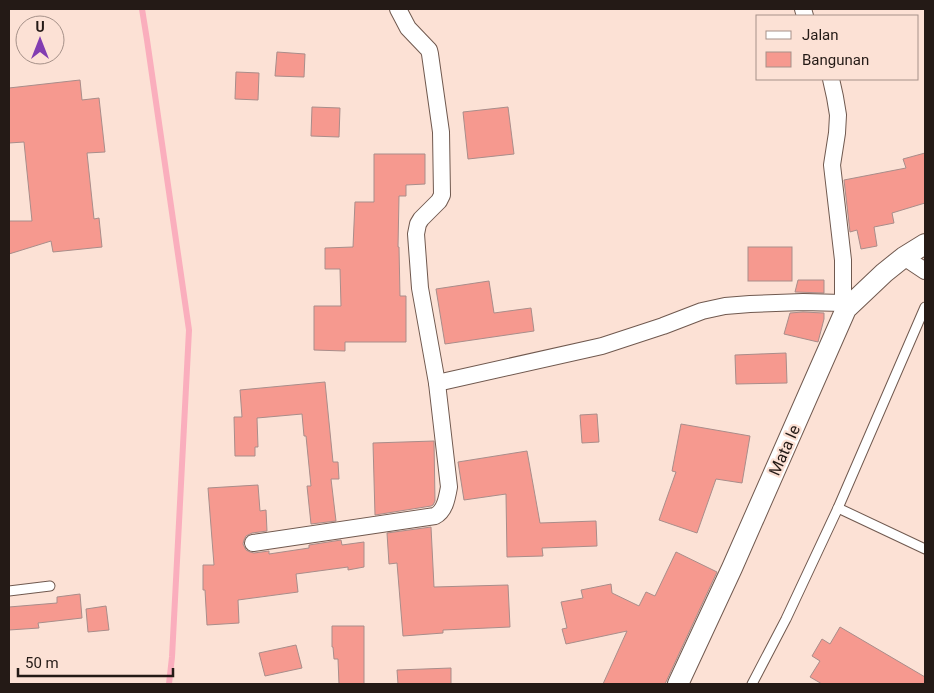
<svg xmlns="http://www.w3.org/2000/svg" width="934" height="693" viewBox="0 0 934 693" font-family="Roboto,sans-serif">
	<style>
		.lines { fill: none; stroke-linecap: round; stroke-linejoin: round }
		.stream { stroke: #faaebd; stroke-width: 6 }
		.building { fill: #f6998f; stroke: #a98d8a }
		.service-casing { stroke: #70594f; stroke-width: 11 }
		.minor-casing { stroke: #70594f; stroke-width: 18 }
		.tertiary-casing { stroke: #70594f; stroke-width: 22 }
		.service { stroke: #fff; stroke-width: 9 }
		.minor { stroke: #fff; stroke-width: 16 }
		.tertiary { stroke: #fff; stroke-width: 20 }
		.labels { text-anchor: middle; stroke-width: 4.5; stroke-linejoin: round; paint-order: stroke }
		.street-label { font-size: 16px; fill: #241a16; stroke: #fce1d5 }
	</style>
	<rect width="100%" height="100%" fill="#fce1d5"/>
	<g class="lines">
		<path class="stream" d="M142 9 147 40 189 330 172 657 169 684"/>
	</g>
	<g class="building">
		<path d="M277 52 305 54 304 77 275 76Z"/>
		<path d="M236 72 259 73 258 100 235 99Z"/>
		<path d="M80 80 82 100 99 98 105 152 87 153 94 219 99 218 102 247 53 252 51 241 9 254V221H32L24 142 9 143V88Z"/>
		<path d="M312 107 340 108 339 137 311 136Z"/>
		<path d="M508 107 514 154 468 159 463 112Z"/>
		<path d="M925 153V203L892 213 894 223 874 227 877 246 861 249 857 230 850 232 844 180 906 168 903 159Z"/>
		<path d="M374 154H425V184L406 185V196H399L398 247H399L400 296H406V342H345V351L314 350V306H341L340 269H325V248L353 247 355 202H374Z"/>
		<rect x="748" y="247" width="44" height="34"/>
		<path d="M798 280H824V293L795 292Z"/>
		<path d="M489 281 494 313 531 308 534 331 445 344 436 289Z"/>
		<path d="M803 312 824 313V319L818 342 784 334 790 313Z"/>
		<path d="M786 353 787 383 736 384 735 355Z"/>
		<path d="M325 382 333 462H338L339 479H331L336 521 311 524 307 486H311L306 436H304L302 414 257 418 258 447H255V456H235L234 417H242L240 390Z"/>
		<path d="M597 414 599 442 582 443 580 415Z"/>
		<path d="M681 424 750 436 742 483 716 479 697 533 659 520 676 472 672 471Z"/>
		<path d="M434 441 435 501 433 505 431 506 375 515 373 443Z"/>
		<path d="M527 451 540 523 596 521 597 546 542 548 543 556 507 557 506 494 464 500 458 462Z"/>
		<path d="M258 485 260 511 266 510 267 531 252 533 246 536 244 540 243 544 246 550 250 552 254 553 269 551V554L309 548V545L341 540 342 545 364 542V567L348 570V567L296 574 298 592 238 600 239 623 207 625 205 590H203V565H214L208 488Z"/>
		<path d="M431 527 434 587 508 585 510 627 443 630V633L403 636 397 563 389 564 387 533Z"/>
		<path d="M676 552 717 572 665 684H603L627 631 566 644 562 629 567 628 561 602 583 598 581 590 611 584 612 593 639 606 646 592 655 596Z"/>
		<path d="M80 594 82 618 38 623 39 628 9 630V607L57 603V597Z"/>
		<path d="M106 606 109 630 88 632 86 609Z"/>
		<path d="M332 626H364V684H339L338 659H334L333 647H332Z"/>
		<path d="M840 627 925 677V684H822L810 677 820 661 812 656 822 639 830 644Z"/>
		<path d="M296 645 302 668 265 676 259 653Z"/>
		<path d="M451 668V684H398L397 670Z"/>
	</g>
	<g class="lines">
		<g class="service-casing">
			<g id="service">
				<path d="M838 508 925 549"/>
				<path d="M9 591 50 586"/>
				<path d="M752 684 786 619 838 508 925 307"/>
			</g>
		</g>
		<g class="minor-casing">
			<g id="minor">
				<path d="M803 9 805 16"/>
				<path d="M831 79 835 97 838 115 837 133 832 165 843 260V303"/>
				<path d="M904 257 925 271"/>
				<path d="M437 383 602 346 663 326 702 311 725 306 750 304 803 302 843 303 846 309"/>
				<path d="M253 543 435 516C445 511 447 498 449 487L437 383 420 288 416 234 418 224 421 219 439 201 442 195 441 132 430 54 429 50 408 28 398 9"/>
			</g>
		</g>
		<g class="tertiary-casing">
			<path id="tertiary" d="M678 684 732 568 846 309 884 273 904 257 925 244"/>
		</g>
		<use href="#service" class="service"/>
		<use href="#minor" class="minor"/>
		<use href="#tertiary" class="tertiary"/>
	</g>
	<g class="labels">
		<g class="street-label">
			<text transform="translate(784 450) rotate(-66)" y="6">Mata Ie</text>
		</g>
	</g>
	<rect width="934" height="693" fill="none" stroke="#241a16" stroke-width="20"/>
	<rect x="756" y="15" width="162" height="65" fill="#fce1d5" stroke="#a69189"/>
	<rect x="766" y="31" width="25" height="8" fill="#ffffff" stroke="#a69189"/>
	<text x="802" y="40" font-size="15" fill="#241a16">Jalan</text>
	<rect x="766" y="52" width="25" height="15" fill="#f6998f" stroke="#a69189"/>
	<text x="802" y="65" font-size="15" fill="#241a16">Bangunan</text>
	<g transform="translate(40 40)"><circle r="24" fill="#fce1d5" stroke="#a69189"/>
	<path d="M0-4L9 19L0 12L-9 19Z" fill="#823db1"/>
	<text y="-8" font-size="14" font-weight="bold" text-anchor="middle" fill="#241a16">U</text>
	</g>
	<path d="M18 668v8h155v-8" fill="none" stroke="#241a16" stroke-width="2.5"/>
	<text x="25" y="668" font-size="15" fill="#241a16" stroke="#fce1d5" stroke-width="4" paint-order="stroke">50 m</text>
</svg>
